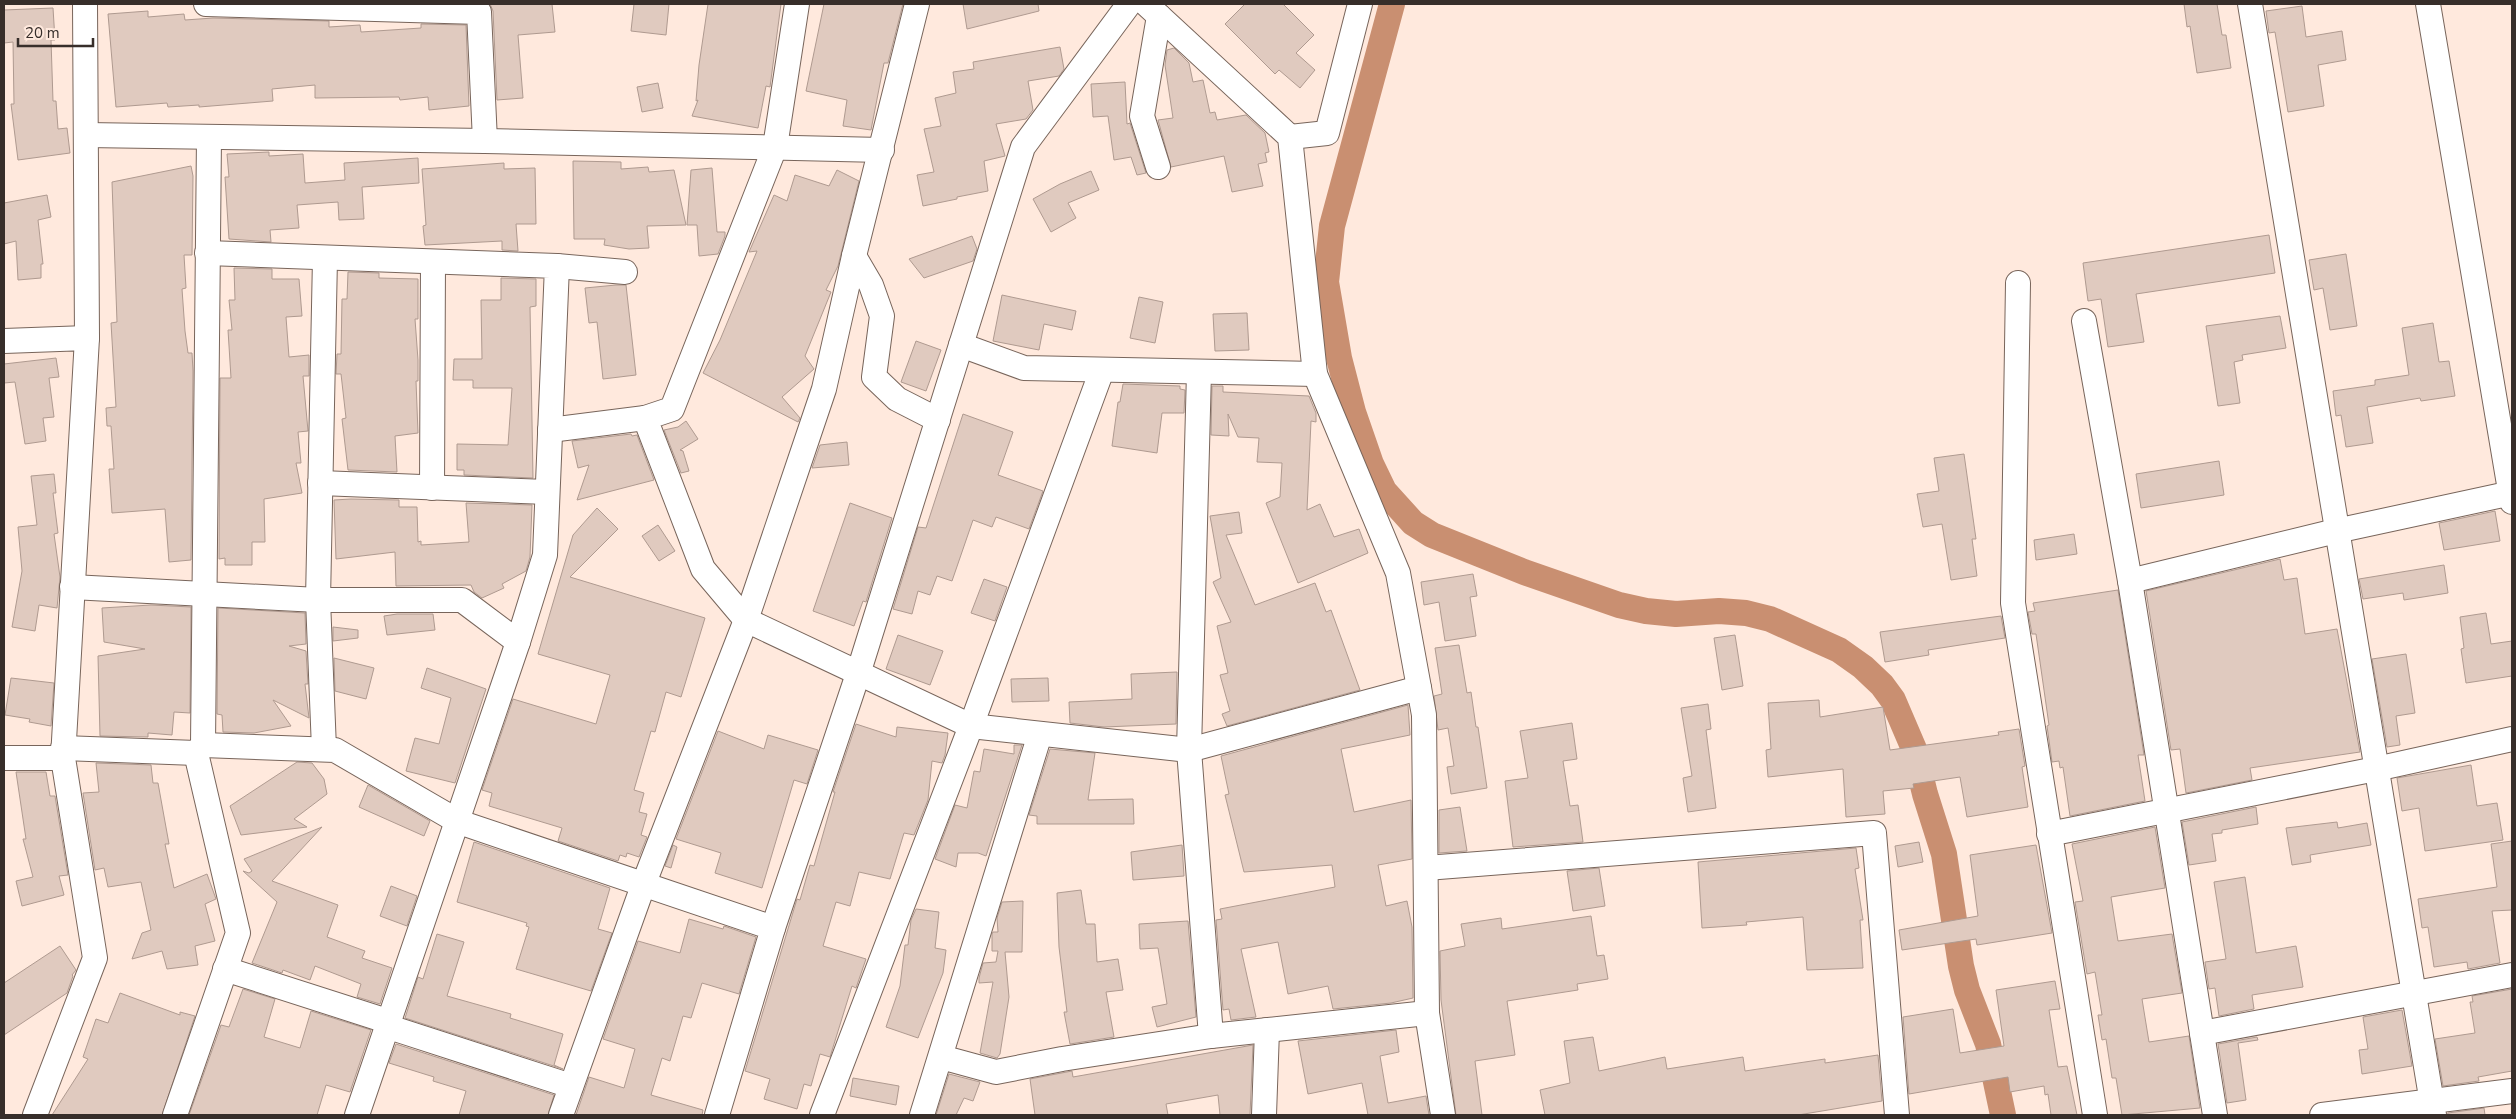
<svg xmlns="http://www.w3.org/2000/svg" width="2516" height="1119" viewBox="0 0 2516 1119" font-family="'Nunito Sans',sans-serif">
	<style>
		.lines { fill: none; stroke-linecap: round; stroke-linejoin: round }
		.canal { stroke: #c98f71; stroke-width: 26 }
		.building { fill: #e0cabf; stroke: #af9a90 }
		.minor-casing { stroke: #78655b; stroke-width: 26 }
		.minor { stroke: #fff; stroke-width: 24 }
	</style>
	<rect width="100%" height="100%" fill="#ffe9dd"/>
	<g class="lines">
		<path class="canal" d="M1392 4 1332 226 1326 282 1339 358 1353 412 1371 464 1384 491 1413 523 1432 535 1524 572 1619 605 1646 611 1676 614 1719 611 1746 613 1770 619 1839 650 1863 667 1882 685 1893 700 1914 749 1925 794 1944 854 1961 966 1967 990 1988 1044 2003 1115"/>
	</g>
	<g class="building">
		<path d="M490 4H552L555 32 518 35 523 98 497 100 493 11Z"/>
		<path d="M634 4H669L666 35 631 31Z"/>
		<path d="M708 4H781L770 87 766 86 758 128 692 116 698 100 696 101 699 65Z"/>
		<path d="M824 4H903L888 63H884L871 130 843 126 847 100 806 91Z"/>
		<path d="M963 4H1038L1039 11 967 29Z"/>
		<path d="M1245 4H1283L1314 35 1296 53 1315 70 1300 88 1279 70 1275 74 1225 24Z"/>
		<path d="M2184 4H2217L2222 35H2226L2231 68 2197 73 2190 26 2187 27Z"/>
		<path d="M2302 6 2306 37 2342 31 2346 60 2318 65 2324 106 2288 112 2275 32 2269 33 2266 11Z"/>
		<path d="M53 8 55 40H51L53 101H56L58 129 67 128 70 153 18 160 11 104H14L13 42 4 43V10Z"/>
		<path d="M148 11V17L184 14 185 20 213 18 329 21V27L360 25 361 32 421 28V24L466 25 469 106 429 110 428 97 400 100 399 97 315 98V85L272 89 273 101 199 107V105L168 107 167 103 116 107 108 14Z"/>
		<path d="M1060 47 1064 69 1059 76 1028 81 1033 110 1026 119 996 124 1005 156 984 161 988 191 957 197V199L923 206 917 175 934 172 924 129 941 126 935 98 956 93 953 72 974 69 973 62Z"/>
		<path d="M1174 48 1189 63 1193 82 1203 80 1210 113 1215 112 1217 120 1246 115 1265 133 1269 152 1265 153 1267 162 1258 164 1263 186 1232 192 1224 156 1171 167 1158 120 1173 118 1165 65 1167 50Z"/>
		<path d="M1125 82 1127 124 1130 123 1146 173 1137 175 1131 157 1114 160 1108 116 1093 117 1091 84Z"/>
		<path d="M658 83 663 108 642 112 637 87Z"/>
		<path d="M269 152V156L303 154 305 183 345 180 344 163 418 158 419 183 362 187 364 219 339 220 338 202 297 205 299 228 270 230 271 242 229 239 225 177H229L227 154Z"/>
		<path d="M573 161 621 162V169L648 167 649 172 674 170 686 225 647 226 649 248 629 249 604 245 605 239H574Z"/>
		<path d="M504 163V169L535 168 536 224H516L518 251 502 250V241L425 245 423 226 426 225 422 169Z"/>
		<path d="M191 166 193 176 192 255H184L186 288 182 289 185 331 188 353H192L193 371 191 560 169 562 165 509 112 513 109 469H114L111 426H107L106 408 116 407 111 323 117 322 112 182Z"/>
		<path d="M712 168 717 232H725V236L718 254 699 256 697 225H687L691 170Z"/>
		<path d="M837 170 859 181 838 266 826 290 831 292 805 356 814 369 782 397 800 418 798 422 703 373 720 340 757 251 749 252 774 195 787 201 795 175 829 186Z"/>
		<path d="M1091 171 1099 190 1068 203 1076 218 1051 232 1033 199 1060 184Z"/>
		<path d="M47 195 51 217 38 220 43 264H41V278L18 280 16 241 4 244V203Z"/>
		<path d="M2269 235 2275 273 2136 294 2144 342 2108 347 2101 299 2088 301 2083 263Z"/>
		<path d="M972 236 977 249 973 261 924 278 909 259Z"/>
		<path d="M2346 254 2357 326 2330 330 2323 288 2314 290 2309 260Z"/>
		<path d="M234 268 272 269V279H299L302 316 286 317 289 357 309 355V376H303L308 431 298 432 301 463H296L302 493 264 499 265 542H252V565H225V558L219 559 220 378H231L228 330H232L229 300H235Z"/>
		<path d="M348 272 379 273V278L418 279V319H415L418 360V381H416L418 433 395 436 397 472 348 470 342 419 346 418 341 374H336L337 354H341L342 299H347Z"/>
		<path d="M501 278 536 279V306L530 307 533 478 464 475V470H457V444L508 445 512 388H473V380H453L454 359H482L481 300H501Z"/>
		<path d="M616 285H626L636 375 603 379 597 322 589 323 585 288Z"/>
		<path d="M1002 295 1076 311 1072 330 1044 324 1039 350 993 341Z"/>
		<path d="M1139 297 1163 302 1155 343 1130 338Z"/>
		<path d="M1247 313 1249 350 1215 351 1213 314Z"/>
		<path d="M2280 316 2286 348 2242 355 2243 360 2234 362 2240 403 2218 406 2206 326Z"/>
		<path d="M2433 323 2439 362 2449 361 2455 396 2421 401 2420 398 2367 407 2373 443 2346 447 2341 415 2336 416 2333 391 2375 385V380L2409 375 2402 328Z"/>
		<path d="M916 341 941 350 926 391 901 382Z"/>
		<path d="M56 358 59 377 49 378 54 417 43 418 46 441 25 444 15 382 4 383V364Z"/>
		<path d="M1123 384 1180 386V389L1185 390 1184 413H1162L1157 453 1112 446 1118 402H1120Z"/>
		<path d="M1212 386H1223V392L1309 396 1316 413V422L1311 421 1307 510 1320 504 1334 537 1359 529 1368 553 1298 583 1266 503 1280 497 1282 463 1257 462 1259 438 1238 437 1228 414 1229 436 1211 435Z"/>
		<path d="M963 414 1013 432 998 475 1043 491 1029 529 996 517 992 527 973 520 952 581 937 576 930 595 918 591 912 614 893 609 918 527 926 528Z"/>
		<path d="M686 421 698 439 680 450 683 451 689 471 681 473 664 430 678 427Z"/>
		<path d="M631 434 632 436 637 435 654 480 577 500 589 465 578 468 572 441Z"/>
		<path d="M847 442 849 465 812 468 820 445Z"/>
		<path d="M1964 454 1976 539H1972L1977 576 1951 580 1942 524 1923 527 1917 494 1939 491 1934 458Z"/>
		<path d="M2219 461 2224 495 2141 508 2136 474Z"/>
		<path d="M54 474 56 493H53L58 533 54 534 60 577 57 608 39 605 35 631 12 627 22 571 18 527 37 525 31 476Z"/>
		<path d="M351 499 399 500V507H417L418 542 421 541V545L469 542 466 503 532 505 530 557 526 571 502 584 504 588 482 598 474 592 471 585 396 586 395 552 336 559 334 500Z"/>
		<path d="M850 503 892 518 866 602 863 601 854 626 813 611Z"/>
		<path d="M597 508 618 529 570 577 705 618 681 697 666 692 655 732 651 731 634 790 644 793 639 812 647 814 641 835 647 837 639 857 627 853 626 857 620 855 618 861 558 841 562 828 489 806 492 793 482 790 513 699 596 724 610 675 538 654 573 535Z"/>
		<path d="M2495 511 2500 541 2444 550 2439 523Z"/>
		<path d="M1239 512 1242 533 1226 535 1255 605 1315 583 1326 612 1331 610 1360 690 1227 726 1222 714 1230 711 1220 675 1228 673 1217 626 1231 622 1213 582 1221 578 1210 516Z"/>
		<path d="M658 525 675 551 659 561 642 536Z"/>
		<path d="M2074 534 2077 554 2036 560 2034 540Z"/>
		<path d="M2280 559 2284 580 2297 578 2305 634 2337 629 2360 752 2250 768 2252 780 2186 793 2180 749 2171 750 2146 591Z"/>
		<path d="M2444 565 2448 593 2404 600 2403 593 2363 599 2359 579Z"/>
		<path d="M1473 574 1477 596 1470 597 1476 636 1445 641 1439 602 1424 605 1421 582Z"/>
		<path d="M984 579 1007 587 995 621 971 613Z"/>
		<path d="M2118 590 2144 755H2138L2145 801 2070 816 2063 767 2060 768 2059 761 2052 762 2047 726 2049 725 2036 634H2032L2028 612 2035 611 2033 603Z"/>
		<path d="M151 605 191 607 190 713 174 712 172 735 148 733V737L100 736 98 656 145 649 104 642 102 608Z"/>
		<path d="M218 608 305 613 306 644 289 646 306 651 308 684H305L309 718 273 700 291 726 254 733 223 732 222 715 217 714Z"/>
		<path d="M2486 613 2491 644 2512 641V676L2466 683 2461 649 2464 648 2460 617Z"/>
		<path d="M397 614H433L435 630 387 635 384 616Z"/>
		<path d="M2001 616 2005 638 1928 650 1929 655 1885 662 1880 632Z"/>
		<path d="M333 627 358 630V638L333 641Z"/>
		<path d="M898 635 943 651 930 685 886 669Z"/>
		<path d="M1735 635 1743 686 1722 690 1714 638Z"/>
		<path d="M1459 645 1467 693 1471 692 1476 727H1478L1487 788 1451 794 1447 767 1454 766 1448 728 1438 730 1434 696 1442 694 1435 648Z"/>
		<path d="M2406 654 2415 713 2396 716 2400 745 2387 747 2372 659Z"/>
		<path d="M334 658 374 668 366 699 335 691Z"/>
		<path d="M427 668 486 689 455 783 406 771 415 738 439 744 451 698 421 688Z"/>
		<path d="M1177 672 1176 724 1104 727 1070 723 1069 702 1132 699 1131 674Z"/>
		<path d="M11 678 54 683 51 726 29 722 30 719 5 715Z"/>
		<path d="M1048 678 1049 701 1012 702 1011 679Z"/>
		<path d="M1819 700 1820 717 1883 707 1890 750 1999 735 1998 732 2019 729 2025 766 2022 767 2028 807 1967 817 1960 777 1913 784 1914 788 1883 791 1885 814 1846 817 1843 769 1768 777 1766 750 1771 749 1768 703Z"/>
		<path d="M1708 704 1711 729 1706 730 1716 808 1688 812 1683 778 1692 776 1681 708Z"/>
		<path d="M1408 705 1410 735 1341 749 1354 812 1411 800 1412 859 1378 865 1386 906 1407 901 1412 927 1413 998 1391 1003 1333 1009 1328 986 1288 994 1278 942 1241 949 1256 1017 1231 1020 1229 1009 1223 1010 1216 920 1222 919 1220 909 1335 887 1332 865 1244 872 1225 795 1229 794 1221 756Z"/>
		<path d="M1572 723 1577 759 1563 761 1570 806 1578 805 1583 842 1513 847 1505 781 1528 778 1520 731Z"/>
		<path d="M856 724 896 737 897 727 948 733 945 755 942 763 932 761 928 800 914 835 904 833 890 879 859 872 850 906 836 902 823 946 866 959 856 988 852 986 830 1057 820 1054 811 1086 804 1084 797 1109 764 1099 770 1079 745 1071 797 899 800 900 810 865 814 866 835 792H833Z"/>
		<path d="M718 731 764 749 768 735 818 750 807 784 794 780 762 888 715 873 721 853 676 839Z"/>
		<path d="M1014 745H1022L986 856 978 853H958L956 867 935 859 955 805 967 808 974 771 980 772 984 749 1014 754Z"/>
		<path d="M1050 749 1095 753 1088 800 1133 799 1134 824H1037V816L1029 815Z"/>
		<path d="M297 762 312 763 324 779 327 794 294 819 307 827 241 835 230 806Z"/>
		<path d="M96 763 151 765 153 783H158L169 844H165L174 888 207 874 216 899 205 904 215 941 195 946 198 965 167 969 162 951 132 959 142 933 151 930 141 882 108 887 104 868 95 870 83 793 99 792Z"/>
		<path d="M2471 765 2477 806 2497 803 2503 840 2425 851 2419 808 2402 811 2397 778Z"/>
		<path d="M16 772H46L50 796H55L68 875 59 876 64 895 22 906 16 881 33 877 23 839H26Z"/>
		<path d="M368 785 430 821 424 836 359 807Z"/>
		<path d="M1460 807 1467 851 1439 853V810Z"/>
		<path d="M2256 807 2258 824 2222 830V833L2212 834 2216 861 2189 865 2182 822Z"/>
		<path d="M2337 822 2338 828 2367 823 2371 845 2310 855 2311 862 2292 865 2286 828Z"/>
		<path d="M322 827 272 881 338 905 327 937 365 951 362 958 392 968 380 1004 357 997 361 984 315 966 310 980 283 970 282 973 252 963 277 902 243 871 249 873 252 871 244 859Z"/>
		<path d="M2155 827 2165 888 2111 897 2118 941 2172 934 2182 993 2142 999 2149 1042 2189 1036 2200 1108 2122 1115 2116 1078H2112L2106 1039 2102 1040 2098 1015H2102L2095 972 2087 974 2075 902 2083 901 2072 844Z"/>
		<path d="M2512 841V910L2492 911 2500 963 2468 969 2467 962 2434 967 2428 927 2422 928 2418 899 2497 887 2491 844Z"/>
		<path d="M474 842 610 888 598 929 612 933 591 991 516 969 529 927 526 926 527 923 457 902Z"/>
		<path d="M1919 842 1923 862 1898 867 1895 846Z"/>
		<path d="M673 845 677 847 671 868 665 866Z"/>
		<path d="M1182 845 1184 876 1133 880 1131 852Z"/>
		<path d="M2036 845 2052 933 1977 945 1976 939 1902 950 1899 930 1978 916 1970 855Z"/>
		<path d="M1856 848 1859 868 1855 869 1863 920H1860L1863 968 1807 970 1803 917 1746 922 1747 925 1702 928 1698 862Z"/>
		<path d="M1599 868 1605 906 1573 911 1567 871Z"/>
		<path d="M2245 877 2256 953 2296 946 2303 987 2252 995 2254 1009 2219 1016 2215 988 2209 989 2205 962 2226 959 2214 882Z"/>
		<path d="M391 886 417 896 407 926 380 916Z"/>
		<path d="M1081 890 1086 924H1095L1097 962 1118 959 1123 990 1106 992 1114 1037 1070 1044 1064 1012H1067L1059 947 1057 893Z"/>
		<path d="M1023 901 1022 952H1005L1009 997 1000 1054 997 1058 980 1053 993 982 979 983V978L983 963 996 962 998 951H992V934L993 932H998L997 918 1002 902Z"/>
		<path d="M916 909 939 912 935 948 946 950 943 973 918 1038 886 1027 900 986 905 945H908L911 920Z"/>
		<path d="M1591 916 1597 956 1604 955 1608 979 1577 984 1578 990 1507 1001 1515 1055 1475 1061 1482 1115H1456L1441 1000 1440 951 1465 946 1461 924 1501 918 1502 929Z"/>
		<path d="M689 919 723 929 724 926 756 937 739 994 702 983 691 1018 683 1016 670 1061 662 1058 651 1095 703 1110 702 1115H576L589 1077 624 1088 635 1049 603 1039 638 941 680 953Z"/>
		<path d="M1188 921 1196 1017 1157 1027 1152 1007 1167 1004 1158 948 1140 949 1139 924Z"/>
		<path d="M437 934 464 942 447 996 511 1014 510 1018 563 1034 554 1065 563 1069 405 1018 418 977 423 979Z"/>
		<path d="M60 946 76 970 72 975 73 976 67 993 4 1035V983Z"/>
		<path d="M2055 981 2060 1009 2049 1010 2058 1067 2067 1066 2077 1115H2051L2048 1094 2045 1095 2044 1086 2010 1092 2008 1077 1909 1094 1903 1017 1953 1009 1960 1053 2004 1046 1996 990Z"/>
		<path d="M243 989 275 999 264 1037 300 1048 311 1011 371 1030 350 1092 326 1085 317 1115H189L221 1025 229 1027Z"/>
		<path d="M2512 989V1071L2478 1077 2479 1081 2443 1086 2435 1039 2475 1033 2470 1002H2473L2472 996Z"/>
		<path d="M120 993 180 1015V1012L195 1016 162 1115H52L88 1059 83 1057 96 1019 108 1023Z"/>
		<path d="M2402 1010 2412 1066 2362 1074 2359 1050 2368 1049 2363 1017Z"/>
		<path d="M1396 1030 1399 1052 1380 1056 1388 1103 1426 1096 1429 1115H1368L1362 1083 1308 1094 1298 1041Z"/>
		<path d="M1593 1037 1599 1071 1665 1057 1667 1069 1743 1057 1745 1071 1825 1059V1063L1878 1055 1882 1101 1798 1115H1545L1540 1090 1570 1083 1564 1041Z"/>
		<path d="M2257 1037 2258 1040 2238 1043 2246 1100 2227 1103 2218 1044Z"/>
		<path d="M396 1044 554 1095 548 1115H459L466 1091 433 1081 434 1077 389 1063Z"/>
		<path d="M1253 1045 1250 1115H1220L1218 1095 1166 1104 1168 1115H1035L1030 1079 1072 1071 1073 1077Z"/>
		<path d="M949 1074 980 1082 973 1101 964 1098 956 1115H936Z"/>
		<path d="M853 1078 899 1086 896 1105 850 1096Z"/>
		<path d="M2484 1108 2485 1115H2447L2448 1113Z"/>
	</g>
	<g class="lines">
		<g class="minor-casing">
			<g id="minor">
				<path d="M85 4 87 338"/>
				<path d="M206 4 479 12 485 141 882 150"/>
				<path d="M797 4 775 147 672 409 645 418 703 569 746 620 971 726 1189 750 1419 688"/>
				<path d="M1146 4 1290 137 1315 374 1398 573 1424 715 1427 1013 1443 1115"/>
				<path d="M2250 4 2434 1115"/>
				<path d="M2428 4 2512 502"/>
				<path d="M86 135 485 141"/>
				<path d="M1290 137 1327 133 1360 4"/>
				<path d="M1158 167 1142 116 1159 16"/>
				<path d="M854 256 871 285 882 316 874 377 897 399 938 420"/>
				<path d="M557 266 625 272"/>
				<path d="M2018 283 2013 603 2095 1115"/>
				<path d="M2084 321 2130 581 2215 1115"/>
				<path d="M4 341 87 338 63 758 95 958 35 1115"/>
				<path d="M961 345 1024 368 1315 374"/>
				<path d="M1199 372 1189 750 1211 1036 1427 1013"/>
				<path d="M550 430 645 418"/>
				<path d="M320 483 547 492"/>
				<path d="M432 488 433 262"/>
				<path d="M2130 581 2336 531 2512 493"/>
				<path d="M72 587 318 600H462L518 642 545 555 557 266 207 253"/>
				<path d="M203 745 335 750 459 822 773 928 717 1115"/>
				<path d="M63 748 196 753 203 745 209 137"/>
				<path d="M324 749 318 600 325 258"/>
				<path d="M4 758H63"/>
				<path d="M2049 834 2376 769 2512 739"/>
				<path d="M1426 868 1874 833 1897 1115"/>
				<path d="M773 928 858 674 1023 147 1129 4"/>
				<path d="M225 969 390 1022"/>
				<path d="M389 1027 571 1086"/>
				<path d="M2202 1033 2512 975"/>
				<path d="M941 1057 996 1072 1062 1059 1211 1036"/>
				<path d="M175 1115 238 933 196 753"/>
				<path d="M357 1115 518 642"/>
				<path d="M561 1115 644 883 746 620 824 389 854 256 917 4"/>
				<path d="M822 1115 971 726 1102 370"/>
				<path d="M922 1115 1040 734"/>
				<path d="M1264 1115 1267 1030"/>
				<path d="M2322 1115 2512 1091"/>
			</g>
		</g>
		<use href="#minor" class="minor"/>
	</g>
	<rect width="2516" height="1119" fill="none" stroke="#372e2a" stroke-width="10"/>
	<path d="M18 38v8h75v-8" fill="none" stroke="#372e2a" stroke-width="2.5"/>
	<text x="25" y="38" font-size="15" fill="#372e2a" stroke="#ffe9dd" stroke-width="4" paint-order="stroke">20 m</text>
</svg>
